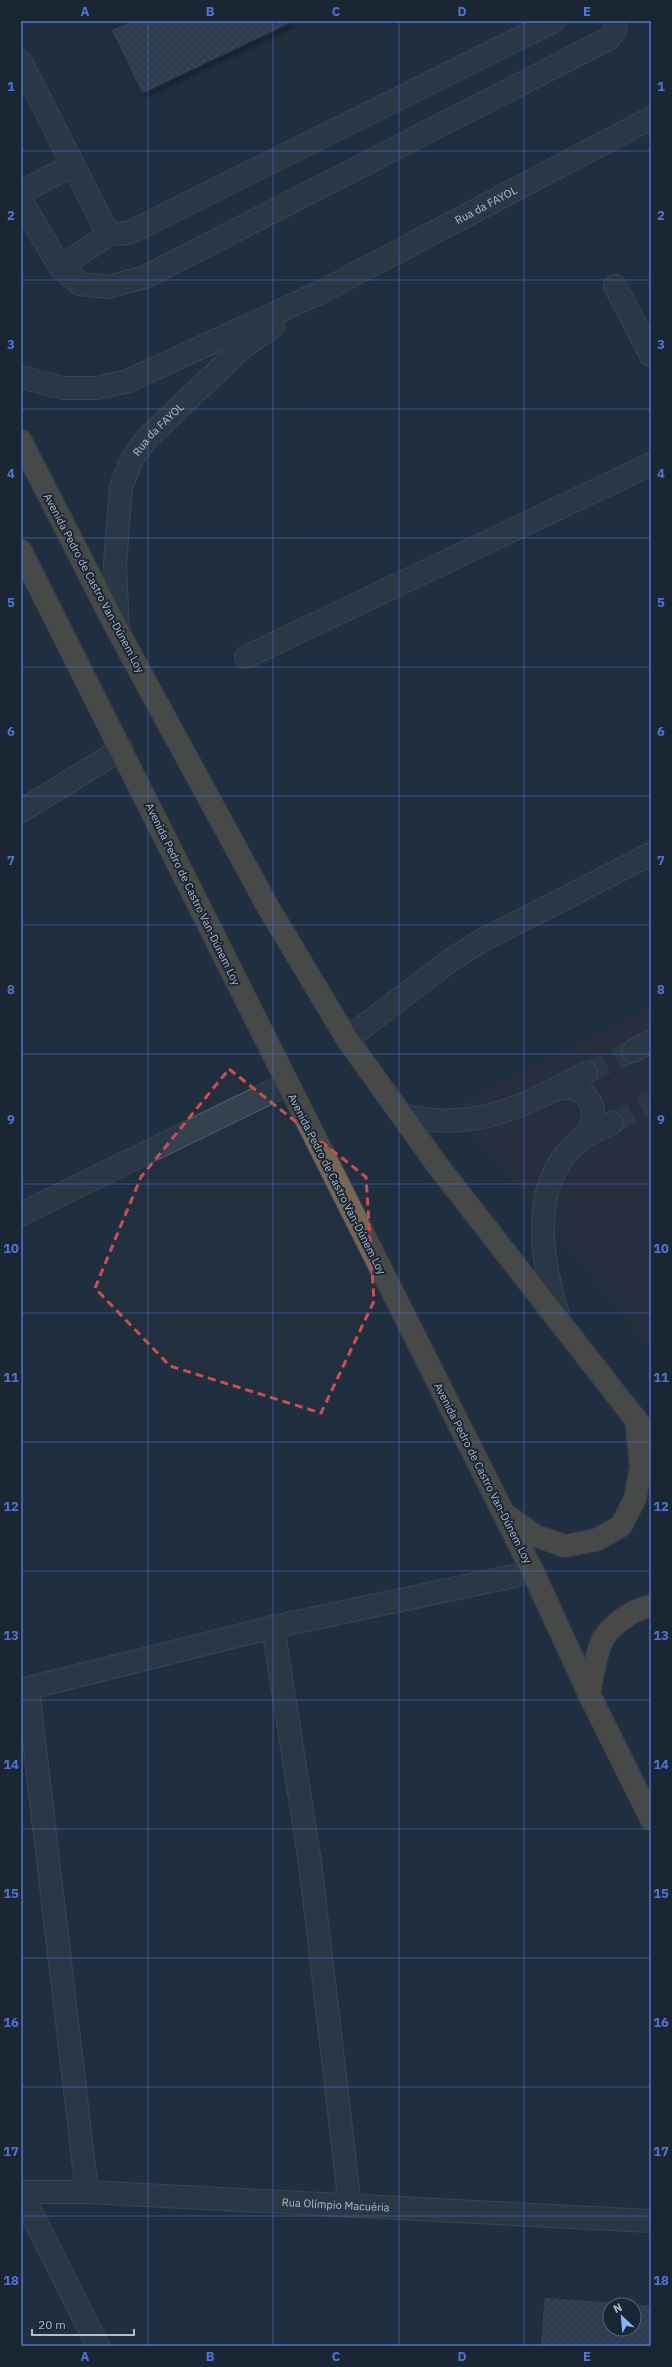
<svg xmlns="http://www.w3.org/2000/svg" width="672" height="2367" viewBox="0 0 672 2367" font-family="'IBM Plex Sans',sans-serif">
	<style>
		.medical { fill: #302e40 }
		.building { fill: url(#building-cross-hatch); stroke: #1d2836; fill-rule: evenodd; filter: url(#shadow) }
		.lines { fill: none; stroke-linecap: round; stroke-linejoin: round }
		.minor-tunnel { stroke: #374454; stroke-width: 22; stroke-dasharray: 22 11; stroke-linecap: butt }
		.minor-casing { stroke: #545e6d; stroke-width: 24 }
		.highway-casing { stroke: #414b5a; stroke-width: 24 }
		.minor { stroke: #35414f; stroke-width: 22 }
		.highway { stroke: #766752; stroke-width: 22 }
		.marked { fill: none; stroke: #cd4d50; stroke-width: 3; stroke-dasharray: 8 5; stroke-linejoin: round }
		.grid { fill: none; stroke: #5174d3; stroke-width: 1; stroke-opacity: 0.55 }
		.labels { text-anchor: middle; stroke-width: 4; stroke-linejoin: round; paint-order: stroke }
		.street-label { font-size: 11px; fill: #b1bbca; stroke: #1b2634 }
		.neatline { fill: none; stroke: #5174d3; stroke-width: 1.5 }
		.grid-label { font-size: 13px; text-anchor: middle; font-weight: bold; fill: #5174d3 }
	</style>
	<defs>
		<pattern id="building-cross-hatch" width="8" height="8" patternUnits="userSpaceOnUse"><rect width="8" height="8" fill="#3d4d5f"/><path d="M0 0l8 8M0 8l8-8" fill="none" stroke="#576575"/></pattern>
		<filter id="shadow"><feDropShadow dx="2.5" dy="4.5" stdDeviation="2" flood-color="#0009"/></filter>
	</defs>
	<rect width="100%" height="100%" fill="#212f3f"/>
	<path class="medical" d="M651 1007V1347L452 1108Z"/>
	<g class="building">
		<path d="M131 21H295L142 94 111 30Z"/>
		<path d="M544 2297 651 2305V2346H540ZM610 2305H634V2329H610Z"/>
	</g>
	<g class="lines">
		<g class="minor-tunnel">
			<path d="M586 1073 633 1051"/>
			<path d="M612 1123 651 1103"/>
		</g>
		<g class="minor-casing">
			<g id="minor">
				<path d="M21 62 104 226C113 234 119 235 131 232L554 21"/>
				<path d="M21 192 73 165"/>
				<path d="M21 200 60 267 80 284 108 287 145 277 608 39C614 33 617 30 615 21"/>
				<path d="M60 267 111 233"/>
				<path d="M615 286 651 355"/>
				<path id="s1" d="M21 377 63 388H97L128 381 321 292 651 118"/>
				<path id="s2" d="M118 631 115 564 121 487 132 459 148 437 243 347 273 326"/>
				<path d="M246 657 651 464"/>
				<path d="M21 811 122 749"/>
				<path d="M347 1039 451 960 481 941 651 854"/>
				<path d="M633 1051 651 1041"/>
				<path d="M554 1090C587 1079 606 1114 583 1138"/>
				<path d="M402 1115C473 1133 525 1106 586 1073"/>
				<path d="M21 1214 287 1084"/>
				<path d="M560 1322C543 1267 527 1192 573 1146 584 1135 599 1129 612 1123"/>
				<path d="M273 1627 310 1862 350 2206"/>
				<path d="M28 1689 87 2192"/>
				<path d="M21 1690 273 1627 533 1572"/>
				<path id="s3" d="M21 2192H87L651 2221"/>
				<path d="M21 2193 98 2346"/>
			</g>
		</g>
		<g class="highway-casing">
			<g id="highway">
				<path d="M21 441 118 631 268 907 347 1039 438 1166 651 1439"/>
				<path d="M21 551 533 1572 589 1694 651 1819"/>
				<path d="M506 1515 536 1536 565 1546 596 1540 621 1526 635 1499 641 1467 636 1419"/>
				<path d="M589 1694C592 1678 595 1661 600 1646 606 1627 633 1609 651 1606"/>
			</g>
		</g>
		<use href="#minor" class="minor"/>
		<use href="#highway" class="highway"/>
	</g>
	<path d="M0 0H672V2367H0ZM229 1069 366 1177 374 1301 321 1413 170 1366 95 1288 141 1177Z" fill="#212f3f" fill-opacity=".55" fill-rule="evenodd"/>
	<path class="marked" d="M229 1069 366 1177 374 1301 321 1413 170 1366 95 1288 141 1177Z"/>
	<path class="grid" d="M148 21V2346M273 21V2346M399 21V2346M524 21V2346M21 151H651M21 280H651M21 409H651M21 538H651M21 667H651M21 796H651M21 925H651M21 1054H651M21 1184H651M21 1313H651M21 1442H651M21 1571H651M21 1700H651M21 1829H651M21 1958H651M21 2087H651M21 2216H651"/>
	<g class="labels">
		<g class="street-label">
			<text dy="4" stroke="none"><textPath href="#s1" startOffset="508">Rua da FAYOL</textPath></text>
			<text dy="4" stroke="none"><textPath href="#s2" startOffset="214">Rua da FAYOL</textPath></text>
			<text transform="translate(94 583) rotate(62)" y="4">Avenida Pedro de Castro Van-Dúnem Loy</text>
			<text transform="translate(193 894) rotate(64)" y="4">Avenida Pedro de Castro Van-Dúnem Loy</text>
			<text transform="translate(337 1184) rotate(63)" y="4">Avenida Pedro de Castro Van-Dúnem Loy</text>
			<text transform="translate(483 1473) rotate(63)" y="4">Avenida Pedro de Castro Van-Dúnem Loy</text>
			<text dy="4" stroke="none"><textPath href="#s3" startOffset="315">Rua Olímpio Macuéria</textPath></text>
		</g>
	</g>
	<rect width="672" height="2367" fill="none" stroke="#1b2634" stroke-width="44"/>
	<g transform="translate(622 2317) rotate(334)"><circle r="19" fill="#1b2634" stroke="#576270"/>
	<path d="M0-3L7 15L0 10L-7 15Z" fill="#82b5ff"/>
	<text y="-6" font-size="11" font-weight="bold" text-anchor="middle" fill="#b1bbca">N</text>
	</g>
	<path d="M32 2329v6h102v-6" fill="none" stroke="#b1bbca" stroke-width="2"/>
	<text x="38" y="2329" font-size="12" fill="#b1bbca" stroke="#1b2634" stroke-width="3" paint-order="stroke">20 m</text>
	<rect x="22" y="22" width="628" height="2323" class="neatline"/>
	<g class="grid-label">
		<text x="85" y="16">A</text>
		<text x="210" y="16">B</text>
		<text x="336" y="16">C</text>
		<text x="462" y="16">D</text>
		<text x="587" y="16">E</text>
		<text x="11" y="91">1</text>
		<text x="661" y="91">1</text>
		<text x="11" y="220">2</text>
		<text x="661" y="220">2</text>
		<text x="11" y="349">3</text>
		<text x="661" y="349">3</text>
		<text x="11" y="478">4</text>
		<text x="661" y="478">4</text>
		<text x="11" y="607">5</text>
		<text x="661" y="607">5</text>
		<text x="11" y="736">6</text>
		<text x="661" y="736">6</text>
		<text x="11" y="865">7</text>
		<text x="661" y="865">7</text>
		<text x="11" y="994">8</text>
		<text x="661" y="994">8</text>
		<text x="11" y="1124">9</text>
		<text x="661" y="1124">9</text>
		<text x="11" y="1253">10</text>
		<text x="661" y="1253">10</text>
		<text x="11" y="1382">11</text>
		<text x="661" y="1382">11</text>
		<text x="11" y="1511">12</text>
		<text x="661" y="1511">12</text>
		<text x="11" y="1640">13</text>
		<text x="661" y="1640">13</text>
		<text x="11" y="1769">14</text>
		<text x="661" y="1769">14</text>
		<text x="11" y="1898">15</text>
		<text x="661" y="1898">15</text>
		<text x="11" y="2027">16</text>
		<text x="661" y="2027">16</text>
		<text x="11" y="2156">17</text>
		<text x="661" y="2156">17</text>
		<text x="11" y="2285">18</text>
		<text x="661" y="2285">18</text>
		<text x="85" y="2361">A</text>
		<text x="210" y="2361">B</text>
		<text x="336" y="2361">C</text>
		<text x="462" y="2361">D</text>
		<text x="587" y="2361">E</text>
	</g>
</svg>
